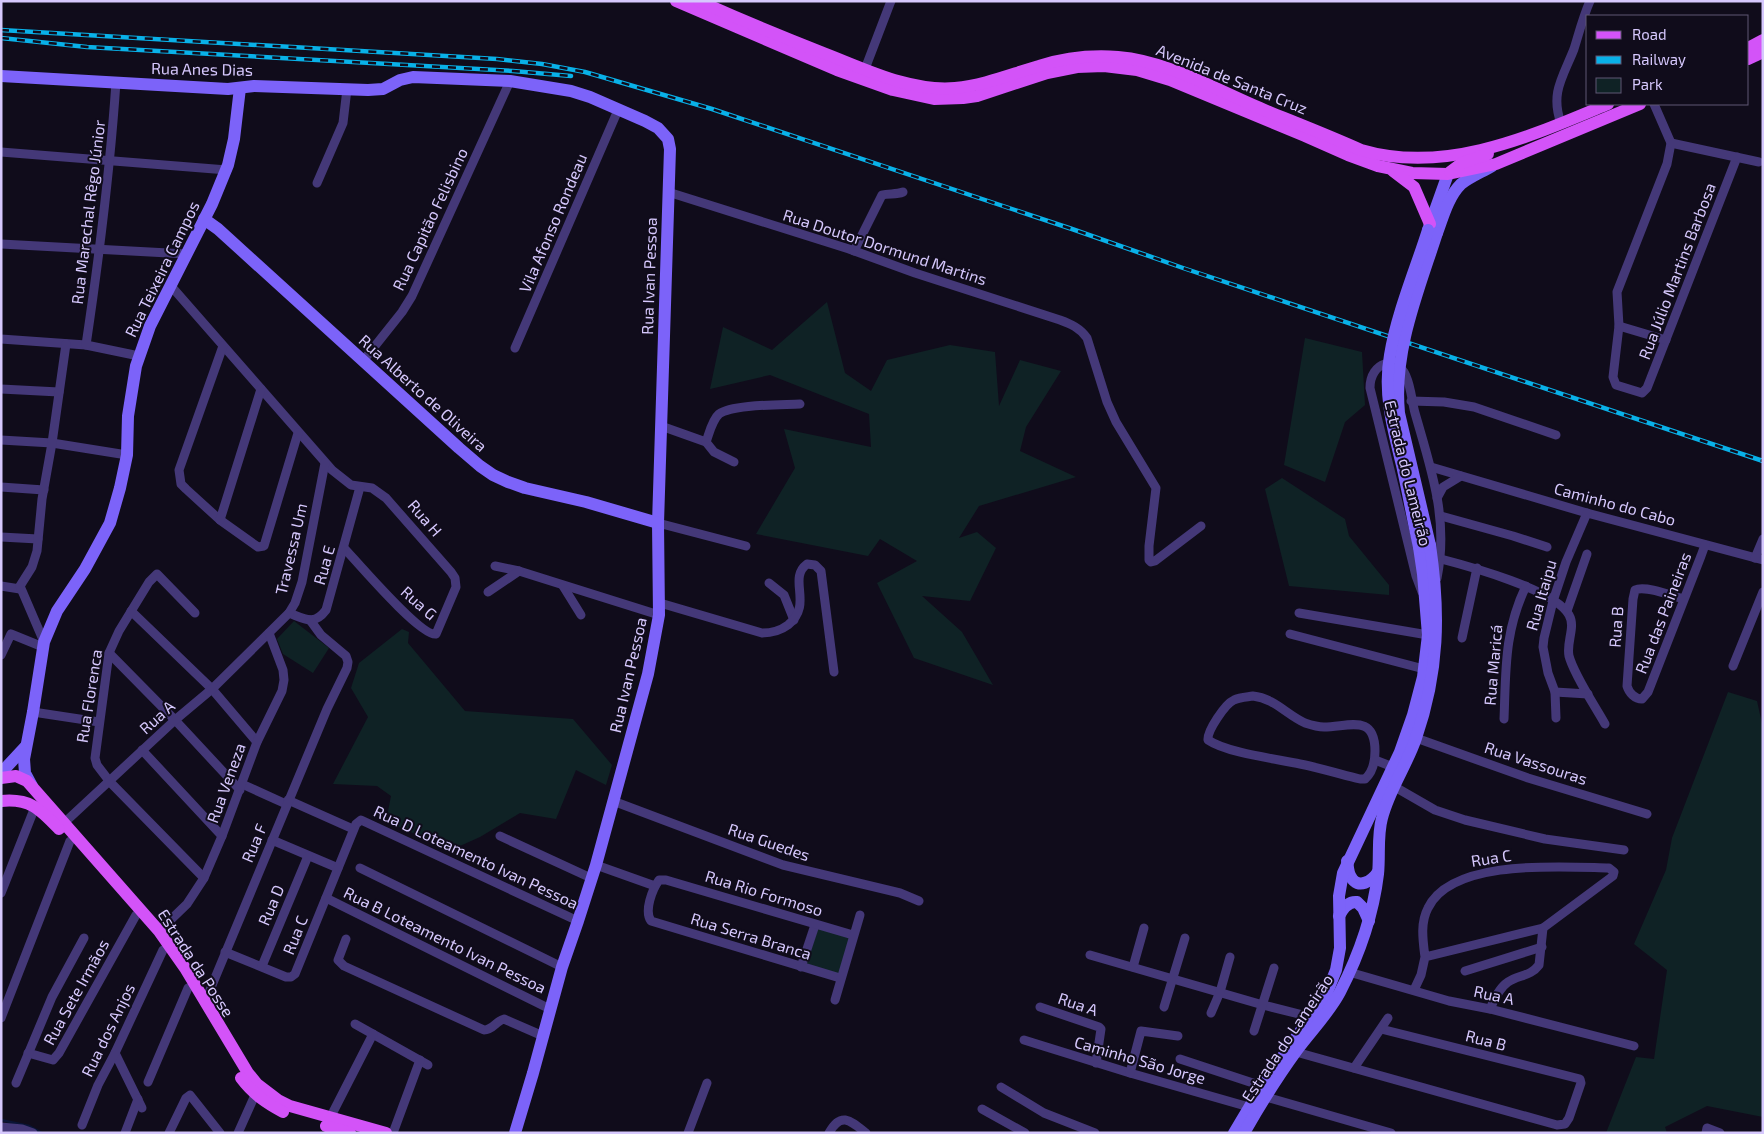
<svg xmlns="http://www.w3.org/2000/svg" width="1764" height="1134" viewBox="0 0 1764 1134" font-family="'Exo 2',sans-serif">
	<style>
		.green { fill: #0f2225 }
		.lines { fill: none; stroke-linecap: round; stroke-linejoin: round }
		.stream { stroke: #0a1436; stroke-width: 2.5 }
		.street { stroke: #443878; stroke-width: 9 }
		.secondary { stroke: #7c63f9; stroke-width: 12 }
		.primary { stroke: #d353f8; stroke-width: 12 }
		.rail-casing { stroke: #09b1e8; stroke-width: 4.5 }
		.rail { stroke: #100c1b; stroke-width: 2.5; stroke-dasharray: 8; stroke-linecap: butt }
		.secondary-bridge { stroke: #7c63f9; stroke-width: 12 }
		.labels { text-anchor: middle; stroke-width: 4; stroke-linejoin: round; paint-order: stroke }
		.street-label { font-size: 16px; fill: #d6c8fd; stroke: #100c1b }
	</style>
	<rect width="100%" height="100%" fill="#100c1b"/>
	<g class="green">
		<path d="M827 302 845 373 871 391 887 360 950 345 995 352 999 406 1020 360 1061 371 1026 427 1020 451 1076 477 979 506 959 538 977 532 996 548 970 601 922 596 962 632 993 685 914 658 877 583 917 561 880 539 868 556 756 534 795 468 784 429 871 447 869 414 770 375 710 389 723 327 772 350Z"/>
		<path d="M1305 338 1362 352 1365 405 1345 422 1325 482 1284 465Z"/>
		<path d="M1282 478 1345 519 1349 536 1389 585V595L1289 586 1265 489Z"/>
		<path d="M294 621 329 648 313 673 283 654 277 639Z"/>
		<path d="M402 629 409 632 408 643 465 711 573 719 612 765 606 785 576 770 556 819 520 813 480 837 451 850 386 821 391 796 377 786 333 784 368 717 351 688 359 663Z"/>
		<path d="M1728 692 1757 701 1763 728V1117L1707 1106 1665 1127 1667 1133H1606L1636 1057 1654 1059 1667 970 1634 944 1666 870 1672 838Z"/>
		<path d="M815 925 853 935 840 978 801 967Z"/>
	</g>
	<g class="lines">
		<path class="stream" d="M1 1120 29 1126 42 1133"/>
		<g class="street">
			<path d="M865 69 891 1"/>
			<path d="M1654 104 1671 143 1667 164 1617 292 1619 326 1613 377 1616 385 1642 393 1647 388 1737 157"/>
			<path d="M1561 123C1550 93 1563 77 1574 49 1579 33 1583 17 1590 1"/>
			<path d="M1671 143 1759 162"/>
			<path d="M1 152 227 170"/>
			<path d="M317 183 343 123 347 89"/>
			<path d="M668 192 849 249 915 273 1060 320C1071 324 1080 328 1087 338L1107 402 1116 422 1156 488 1149 546V560L1151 562 1155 561 1201 526"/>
			<path d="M1 244 187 254"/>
			<path d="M854 251 882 195C889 193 896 195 903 192"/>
			<path d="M171 286 332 470 351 485 372 488 386 498 451 572 455 578 456 587 436 634C421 637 358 563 344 548"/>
			<path d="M1619 326 1666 340"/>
			<path d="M1 339 86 345 139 356"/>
			<path d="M86 345C99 258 110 171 116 82"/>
			<path d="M223 346 179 470 181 484 186 489 220 520 258 547 264 546 298 433"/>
			<path d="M515 348 618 110"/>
			<path d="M363 361 402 312 412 296 510 81"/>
			<path d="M1 389 59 392"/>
			<path d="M1411 401 1444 402 1474 407 1556 435"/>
			<path d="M661 426 706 442 714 452 734 462"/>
			<path d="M1 440 52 443 127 455"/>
			<path d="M706 442C709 434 712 420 719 414 732 404 782 405 800 404"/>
			<path d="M1431 467 1587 513 1763 560"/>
			<path d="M1 487 44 490"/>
			<path d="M1437 498 1443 487 1461 476"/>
			<path d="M1441 516 1513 536 1547 547"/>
			<path d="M220 520 261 389"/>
			<path d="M658 523 746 546"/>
			<path d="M1 537 38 539"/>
			<path d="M1755 558 1763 539"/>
			<path d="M1441 559C1468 566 1556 590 1569 615 1576 627 1566 642 1569 656 1574 675 1595 706 1605 724"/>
			<path d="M495 566 519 571 659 615"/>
			<path d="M769 583 784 595 794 620"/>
			<path d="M1 586 20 589"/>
			<path d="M563 586 581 615"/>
			<path d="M488 592 519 571"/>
			<path d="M1422 592 1416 576 1370 388C1370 362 1397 354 1406 376 1411 387 1412 402 1415 413 1431 469 1449 519 1437 578"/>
			<path d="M1684 599C1673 596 1645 585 1635 590L1633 599 1627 686C1629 693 1635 699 1642 699L1648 692 1701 556 1705 545"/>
			<path d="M660 603 762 633C772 633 780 631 788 625 814 604 787 579 807 564L815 565 821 571 834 672"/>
			<path d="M131 611 212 689 257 742"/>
			<path d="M1567 611 1587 554"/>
			<path d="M195 613 157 574 149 582 119 631 109 653 95 758 97 765 110 782 204 878"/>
			<path d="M289 613C305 619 314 626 326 610L360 487"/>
			<path d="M1299 613 1428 635"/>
			<path d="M1290 634 1424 669"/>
			<path d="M1462 638 1477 568"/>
			<path d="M44 642 20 586 32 567 37 551 42 499 52 443 66 344"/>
			<path d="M109 653 175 720 240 790"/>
			<path d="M1 655 11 634 43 647"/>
			<path d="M1733 666 1763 592"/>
			<path d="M1555 692 1588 694"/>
			<path d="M1253 696C1274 698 1287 715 1305 723 1311 725 1318 727 1324 727 1348 727 1375 713 1375 751 1375 762 1373 772 1365 779H1360C1340 774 1320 768 1300 764 1277 759 1227 753 1208 740 1207 731 1225 704 1234 700 1240 697 1247 697 1253 696Z"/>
			<path d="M33 712 99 722"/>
			<path d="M1556 718 1555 692 1548 673 1543 647 1544 638 1553 601 1566 562 1587 513"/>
			<path d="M1504 719C1506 670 1504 632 1526 586"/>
			<path d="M1416 738 1528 778 1647 814"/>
			<path d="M142 750 222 836"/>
			<path d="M1375 760 1393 767"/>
			<path d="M242 784 286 804"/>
			<path d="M1395 787 1435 810 1465 820 1545 839 1624 850"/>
			<path d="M288 800 353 829"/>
			<path d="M613 801 783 865 900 893 919 901"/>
			<path d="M64 823 175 720 212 689 289 613 295 603 302 582 325 463"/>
			<path d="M500 836 591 878"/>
			<path d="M272 840 338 868"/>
			<path d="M596 865 655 886"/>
			<path d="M360 868 562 967"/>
			<path d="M1 893 35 807"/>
			<path d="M326 898 550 1009"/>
			<path d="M159 931 187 904 204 878 222 836 257 742 282 691 284 680 283 670 269 633"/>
			<path d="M346 939 338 960 344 966 484 1030C493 1030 496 1021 504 1019L543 1036"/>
			<path d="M225 952 286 977H291L295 974 356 824 361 820 578 921"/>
			<path d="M1090 955 1263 1005 1311 1017"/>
			<path d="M262 966 308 856"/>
			<path d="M801 967 815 925"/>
			<path d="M1133 967 1144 928"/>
			<path d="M1465 971 1542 947"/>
			<path d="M1349 972 1449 1001 1490 1009 1634 1046"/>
			<path d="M840 978 651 921C644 911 652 890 659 880H666L853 935"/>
			<path d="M1414 990 1421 975 1425 957 1543 928 1613 876 1614 872 1609 868C1563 867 1452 858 1428 908 1420 923 1423 941 1425 957"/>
			<path d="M835 1000 860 915"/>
			<path d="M205 1002 327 709 347 668 348 662 346 656 321 635 310 620"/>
			<path d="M1040 1007 1099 1027 1101 1029 1096 1063"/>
			<path d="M1164 1007 1185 938"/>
			<path d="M1490 1009C1494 1000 1499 988 1508 982 1519 975 1531 976 1539 965L1543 928"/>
			<path d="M1211 1013 1220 992 1230 957"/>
			<path d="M1 1018 70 841"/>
			<path d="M355 1024 428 1065"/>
			<path d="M1254 1031 1274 968"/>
			<path d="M1024 1040 1130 1073 1249 1107"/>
			<path d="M1296 1052 1557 1125 1565 1124 1569 1118 1581 1083 1580 1079 1381 1029"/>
			<path d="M28 1053 53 1060 59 1053 136 915"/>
			<path d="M115 1053 142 1108"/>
			<path d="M1180 1059 1262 1086"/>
			<path d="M1354 1068 1388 1018"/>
			<path d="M1130 1073 1141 1031 1178 1036"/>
			<path d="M148 1082 188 988"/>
			<path d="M16 1083 52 997 84 938"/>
			<path d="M1001 1087 1044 1113 1095 1133"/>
			<path d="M1266 1097 1391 1133"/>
			<path d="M982 1109 1025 1133"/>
			<path d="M330 1118 373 1034"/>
			<path d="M82 1125 98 1085 115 1053 163 950"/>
			<path d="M1 1127 22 1129 33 1133"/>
			<path d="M125 1133 138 1099"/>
			<path d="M169 1133 186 1098 190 1095 220 1133"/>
			<path d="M238 1133 255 1095"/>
			<path d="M393 1133 420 1060"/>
			<path d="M688 1133 707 1083"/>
			<path d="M829 1133C841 1111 851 1121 866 1133"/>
			<path d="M1706 1133 1707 1128 1720 1133"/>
		</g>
		<g class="secondary">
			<path d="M1 76 228 89 254 86 368 90 383 89 400 80 413 77 510 81 571 91 590 97 645 121 658 128 668 139 670 149 658 523 659 615 648 674 596 865 578 921 562 967 533 1073 515 1133"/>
			<path d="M204 219 218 229 459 448 480 466 493 475 508 482 525 488 586 502 658 523"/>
			<path d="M1428 230 1448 174"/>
			<path d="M1437 233C1443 217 1448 197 1461 184 1470 177 1482 172 1492 166"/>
			<path d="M1 773 26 746"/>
			<path d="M32 786 25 773 24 759 33 712 44 642 57 611 85 569 110 523 120 488 127 455 128 416 136 366 150 326 212 204 228 165 234 139 240 88"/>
			<path d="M1347 861C1348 866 1348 873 1351 877 1358 890 1372 881 1378 872"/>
			<path d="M1339 916C1343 908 1348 901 1357 902L1363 908 1369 921"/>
			<path d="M1234 1133 1262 1086 1326 995 1336 970 1340 948 1339 896 1343 873 1400 752 1413 715 1423 677 1428 635 1423 574 1419 547"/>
			<path d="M1244 1133C1260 1105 1278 1076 1297 1050 1311 1031 1329 1013 1340 992 1359 955 1373 916 1378 874 1380 856 1377 836 1382 818 1389 790 1407 765 1416 738 1439 672 1440 613 1430 545"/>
		</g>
		<g class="primary">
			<path d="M676 1 837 70 893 90 934 99 963 98 977 96 1047 73 1077 67 1104 66 1137 70 1170 80 1305 136 1348 155 1378 166 1412 173 1448 174 1496 164 1640 104"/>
			<path d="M699 1C739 19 780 36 821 52 863 68 909 92 955 88 985 85 1011 74 1039 66 1064 58 1092 55 1118 57 1169 61 1220 92 1267 111 1299 124 1330 136 1361 150 1446 175 1531 136 1608 104"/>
			<path d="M1748 48 1763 40"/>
			<path d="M1748 59 1763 52"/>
			<path d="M1393 171 1414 187 1430 224"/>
			<path d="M1450 172 1462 163 1488 154"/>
			<path d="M1 778 16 776 27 781 159 931 185 968 248 1073 257 1084 278 1100 290 1106 386 1133"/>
			<path d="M1 801C30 798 40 809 59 829"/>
			<path d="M241 1078C253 1094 266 1103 283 1112"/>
			<path d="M326 1126 350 1133"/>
		</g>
		<g class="rail-casing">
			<g id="rail">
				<path d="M1 30 497 59 542 64 585 72 712 109 1072 229 1183 268 1763 461"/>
				<path d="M1 38 87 47 513 71 571 76"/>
			</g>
		</g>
		<use href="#rail" class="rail"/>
		<g class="secondary-bridge">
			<path d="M1430 545 1399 413C1393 351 1418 292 1437 233"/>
			<path d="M1419 547C1413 520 1408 492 1402 465 1393 429 1383 393 1390 355 1397 313 1415 271 1428 230"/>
		</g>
	</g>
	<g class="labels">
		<g class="street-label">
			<text transform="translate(202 69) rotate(1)" y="6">Rua Anes Dias</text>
			<text transform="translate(1232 79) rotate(22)" y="6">Avenida de Santa Cruz</text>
			<text transform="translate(88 212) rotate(-83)" y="6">Rua Marechal Rêgo Júnior</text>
			<text transform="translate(430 219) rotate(-65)" y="6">Rua Capitão Felisbino</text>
			<text transform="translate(553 223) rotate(-67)" y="6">Vila Afonso Rondeau</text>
			<text transform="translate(885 247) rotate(18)" y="6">Rua Doutor Dormund Martins</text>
			<text transform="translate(162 269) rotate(-64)" y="6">Rua Teixeira Campos</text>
			<text transform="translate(1677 271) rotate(-69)" y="6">Rua Júlio Martins Barbosa</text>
			<text transform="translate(649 276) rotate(-88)" y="6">Rua Ivan Pessoa</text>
			<text transform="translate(423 393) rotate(42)" y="6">Rua Alberto de Oliveira</text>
			<text transform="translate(1408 473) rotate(76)" y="6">Estrada do Lameirão</text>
			<text transform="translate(1615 504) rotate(15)" y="6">Caminho do Cabo</text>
			<text transform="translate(425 518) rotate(49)" y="6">Rua H</text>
			<text transform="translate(291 549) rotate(-77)" y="6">Travessa Um</text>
			<text transform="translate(324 565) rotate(-74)" y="6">Rua E</text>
			<text transform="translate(1541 595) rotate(-74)" y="6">Rua Itaipu</text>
			<text transform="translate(419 603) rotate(42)" y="6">Rua G</text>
			<text transform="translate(1663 613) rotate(-69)" y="6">Rua das Paineiras</text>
			<text transform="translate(1616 627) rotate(-86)" y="6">Rua B</text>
			<text transform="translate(1493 665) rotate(-85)" y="6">Rua Maricá</text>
			<text transform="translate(628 675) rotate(-77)" y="6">Rua Ivan Pessoa</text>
			<text transform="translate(89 696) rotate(-81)" y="6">Rua Florenca</text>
			<text transform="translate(157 717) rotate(-42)" y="6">Rua A</text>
			<text transform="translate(1536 763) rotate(18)" y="6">Rua Vassouras</text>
			<text transform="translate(226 783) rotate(-70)" y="6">Rua Veneza</text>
			<text transform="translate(769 842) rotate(19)" y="6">Rua Guedes</text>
			<text transform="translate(254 843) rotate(-67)" y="6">Rua F</text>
			<text transform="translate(476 857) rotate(25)" y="6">Rua D Loteamento Ivan Pessoa</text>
			<text transform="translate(1491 858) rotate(-9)" y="6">Rua C</text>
			<text transform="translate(764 893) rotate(17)" y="6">Rua Rio Formoso</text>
			<text transform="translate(271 905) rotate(-67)" y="6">Rua D</text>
			<text transform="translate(295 935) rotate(-68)" y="6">Rua C</text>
			<text transform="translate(751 936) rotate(17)" y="6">Rua Serra Branca</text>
			<text transform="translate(445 940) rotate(26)" y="6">Rua B Loteamento Ivan Pessoa</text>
			<text transform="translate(196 963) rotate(57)" y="6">Estrada da Posse</text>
			<text transform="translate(76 992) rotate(-61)" y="6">Rua Sete Irmãos</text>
			<text transform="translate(1494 995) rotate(12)" y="6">Rua A</text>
			<text transform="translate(1078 1004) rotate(19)" y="6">Rua A</text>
			<text transform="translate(108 1030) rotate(-64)" y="6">Rua dos Anjos</text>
			<text transform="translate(1287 1038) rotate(-56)" y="6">Estrada do Lameirão</text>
			<text transform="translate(1486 1040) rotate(14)" y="6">Rua B</text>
			<text transform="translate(1140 1060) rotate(16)" y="6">Caminho São Jorge</text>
		</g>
	</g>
	<rect width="1764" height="1134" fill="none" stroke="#d6c8fd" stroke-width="5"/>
	<rect x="1586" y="15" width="162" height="90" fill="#100c1b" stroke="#5f5775"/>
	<rect x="1596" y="31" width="25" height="8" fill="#d353f8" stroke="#5f5775"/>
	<text x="1632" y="40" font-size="15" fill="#d6c8fd">Road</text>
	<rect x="1596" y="56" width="25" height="8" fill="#09b1e8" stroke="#5f5775"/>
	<text x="1632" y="65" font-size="15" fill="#d6c8fd">Railway</text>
	<rect x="1596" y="78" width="25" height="15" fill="#0f2225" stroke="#5f5775"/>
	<text x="1632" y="90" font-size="15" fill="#d6c8fd">Park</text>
</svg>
